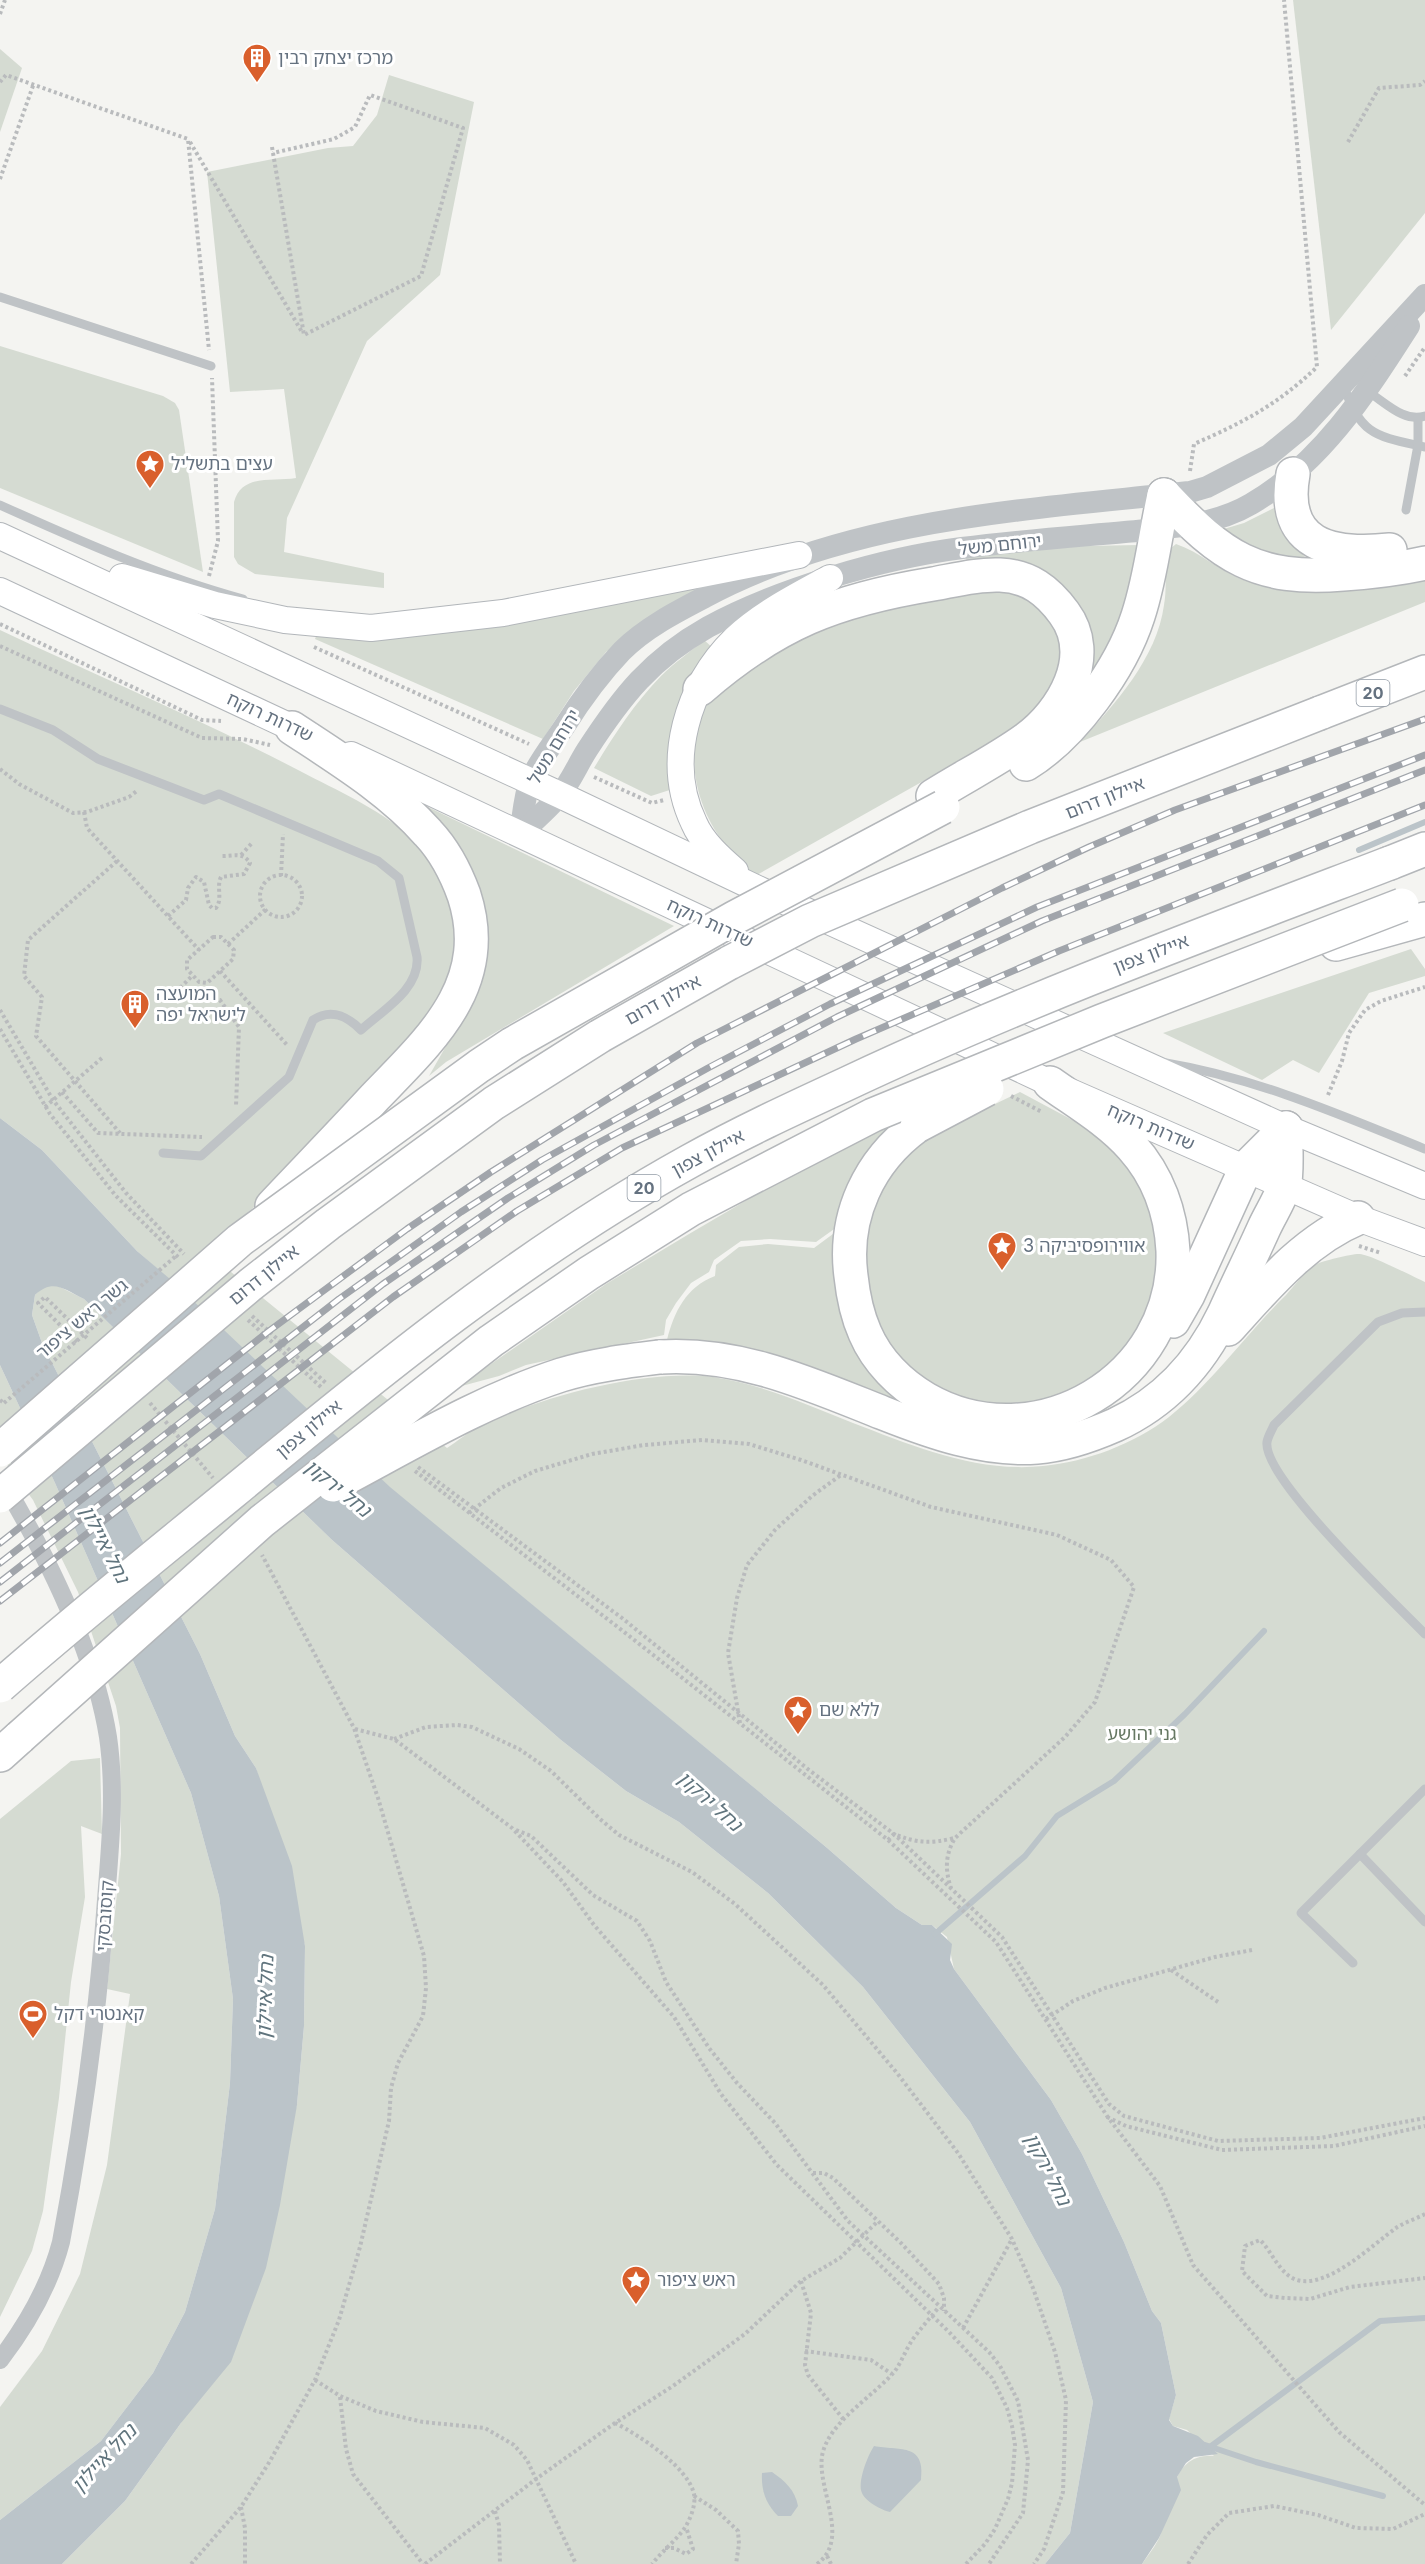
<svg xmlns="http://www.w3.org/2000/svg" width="1425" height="2564" viewBox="0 0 1425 2564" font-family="Inter,'Noto Sans Hebrew',sans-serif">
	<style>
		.green { fill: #d5dbd2 }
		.water { fill: #bbc4c9 }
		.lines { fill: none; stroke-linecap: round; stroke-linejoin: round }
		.stream { stroke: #bbc4c9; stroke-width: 6 }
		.secondary-casing { stroke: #b2b6ba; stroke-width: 28 }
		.motorway-casing { stroke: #b4b7ba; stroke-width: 36 }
		.path { stroke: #b9bbbd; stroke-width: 4; stroke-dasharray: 3 3; stroke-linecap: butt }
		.service { stroke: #bfc3c6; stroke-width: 9 }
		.minor { stroke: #bfc3c6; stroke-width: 18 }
		.tertiary { stroke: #bfc3c6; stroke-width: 22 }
		.secondary { stroke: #fff; stroke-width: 26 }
		.motorway { stroke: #fff; stroke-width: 33 }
		.rail-casing { stroke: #a1a5ab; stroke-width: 7 }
		.rail { stroke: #fff; stroke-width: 4.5; stroke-dasharray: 14; stroke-linecap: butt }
		.motorway-bridge-casing { stroke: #b4b7ba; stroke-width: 36; stroke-linecap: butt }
		.path-bridge { stroke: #b9bbbd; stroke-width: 4; stroke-dasharray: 3 3; stroke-linecap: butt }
		.motorway-bridge { stroke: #fff; stroke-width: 33 }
		.labels { text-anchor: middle; stroke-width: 6; stroke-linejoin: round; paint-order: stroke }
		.shield { fill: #fff; stroke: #939ca6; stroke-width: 1.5 }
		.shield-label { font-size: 16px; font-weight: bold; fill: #657280 }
		.poi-label { font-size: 18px; fill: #657280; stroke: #fff; text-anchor: start }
		.street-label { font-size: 18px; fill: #657280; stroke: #fff }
		.park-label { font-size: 18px; fill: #667863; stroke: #fff }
		.water-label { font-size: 20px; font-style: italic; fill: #60747d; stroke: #fff }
	</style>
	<rect width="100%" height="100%" fill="#f4f4f1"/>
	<g class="green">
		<path d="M1293 0H1425V213L1331 330Z"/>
		<path d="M0 49 22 68 0 132Z"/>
		<path d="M389 75 474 102 440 275 367 341 287 518 284 552 384 573V588L255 574 238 564 234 557V502C242 473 274 482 296 478L284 389 230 392 207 172 328 148 353 146 377 115Z"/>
		<path d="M0 346 163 396 175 403 179 410 203 572 0 488Z"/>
		<path d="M1274 508 1281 531 1306 558 1271 556 1217 531 1244 523Z"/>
		<path d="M1176 544C1200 552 1218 570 1241 579 1250 583 1260 583 1269 585 1324 597 1371 591 1425 578V602L1080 742C1115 704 1157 658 1164 605 1167 588 1165 570 1165 553Z"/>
		<path d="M1139 545 1128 602 1090 687 1080 614 970 568 965 556 1083 546Z"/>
		<path d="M705 586 606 652 574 691 543 739 315 639 318 631Z"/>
		<path d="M995 586 1041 604C1047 614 1054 625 1059 637 1075 681 1029 720 996 740L755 876C746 867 737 858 729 849 690 804 681 737 716 689L823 623Z"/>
		<path d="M0 630C100 677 202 720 300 771 338 791 378 808 409 836 454 878 470 949 439 1003 434 1012 426 1020 420 1028L276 1188 204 1250 447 1448C458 1441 468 1432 479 1427 541 1396 645 1369 713 1377 761 1384 808 1405 853 1423 913 1446 977 1473 1043 1466 1086 1462 1134 1444 1169 1417 1213 1382 1246 1334 1286 1295 1295 1285 1306 1270 1317 1264 1322 1261 1354 1253 1360 1254 1371 1255 1412 1276 1425 1282V2564H1142C1148 2555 1156 2546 1160 2536 1172 2504 1169 2453 1214 2456L1187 2430 1173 2426 1169 2419 1176 2395 1161 2323 1152 2311 1124 2242 1082 2154 1051 2100 954 1969 947 1937 932 1925H922L896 1908 826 1847 389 1487 170 1280 137 1251 42 1150 0 1118Z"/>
		<path d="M704 640 714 649 679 705 671 733 668 764 676 788 651 796 594 768C614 735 634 704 661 676 674 663 690 652 704 640Z"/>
		<path d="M393 790 674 926 446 1062 429 1076 467 1009 486 942Z"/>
		<path d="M1411 949 1425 969V976L1369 993 1319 1073 1293 1060 1262 1080 1163 1033Z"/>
		<path d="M1020 1092 1093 1131 1127 1164 1151 1208 1158 1241 1155 1288 1136 1334 1108 1368 1063 1396 1027 1405 981 1404 934 1387 904 1364 883 1337 872 1311 865 1269 868 1220 890 1171 926 1137Z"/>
		<path d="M903 1118 837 1227 816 1242 770 1239 741 1241 714 1260 709 1272 691 1283 676 1303 666 1320 664 1335 526 1365 499 1376 458 1387 606 1284 689 1234 774 1184Z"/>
		<path d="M837 1231 903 1399 894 1405 764 1353 732 1345 667 1340C674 1312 686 1287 715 1276L716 1265 739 1247 768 1244 814 1248Z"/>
		<path d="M56 1285 84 1299 331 1539 561 1740 626 1791 679 1822 768 1893 863 1987 970 2122 1061 2288 1093 2402 1070 2533 1045 2564H62L125 2501 181 2423 297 2105 304 2026 305 1946 256 1768 235 1736 200 1654 42 1343 32 1315 35 1295 44 1286Z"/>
		<path d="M0 1365 55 1483 191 1793 219 1896 233 1999 230 2083 215 2209 185 2312 153 2373 101 2441 0 2520V2407L42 2351 80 2274 107 2165 130 1994 107 1989 121 1854 120 1728 116 1706 78 1592 33 1500 0 1455Z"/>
		<path d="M100 1758 102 1834 81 1826 85 1897 71 1982 59 2098 43 2211 32 2251 0 2317V1819L71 1761Z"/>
	</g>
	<g class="water">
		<path d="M0 1118 42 1150 137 1251 170 1279 390 1487 826 1847 896 1908 922 1925H932L952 1944 950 1960 954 1969 1051 2100 1082 2154 1124 2242 1152 2311 1161 2323 1176 2395 1169 2420 1173 2426 1198 2436 1218 2454 1194 2457 1186 2463 1177 2477 1181 2490 1159 2538 1142 2564H1045L1070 2533 1093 2402 1061 2288 970 2122 863 1987 768 1893 679 1822 626 1791 561 1740 331 1539 84 1299C64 1289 53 1278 35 1295L32 1315 42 1343 200 1654 235 1736 256 1768 292 1866 305 1946 304 2026 297 2105 280 2205 266 2268 231 2362 181 2423 125 2501 62 2564H0V2520L101 2441 153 2373 185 2312 215 2209 230 2083 233 1999 219 1896 191 1793 55 1483 0 1365Z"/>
		<path d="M874 2446C898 2451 926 2442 921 2480L890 2512C881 2510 865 2501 862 2493 857 2482 868 2455 874 2446Z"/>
		<path d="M772 2472C785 2481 795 2490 798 2506L791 2516H778C766 2504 761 2491 762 2473Z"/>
	</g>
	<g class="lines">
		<g class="stream">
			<path d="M1359 850 1425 822"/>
			<path d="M935 1934 1025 1856 1057 1816 1114 1781 1185 1714 1264 1631"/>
			<path d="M1205 2445 1256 2462 1383 2496"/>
			<path d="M1210 2447 1380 2321 1425 2318"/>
		</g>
		<g class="secondary-casing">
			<g id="secondary">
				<path d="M0 536 560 795 762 891 1286 1128 1425 1186"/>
				<path d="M122 577 215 605 285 620 371 628 503 613 799 555"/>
				<path d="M0 591 310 736"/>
				<path d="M351 755 1050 1083 1358 1218 1425 1243"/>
				<path d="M735 871C720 858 702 842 694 823 664 761 688 685 735 639 763 613 797 596 830 578"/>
			</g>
		</g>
		<g class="motorway-casing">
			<g id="motorway">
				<path d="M1293 474C1280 546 1332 556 1390 550"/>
				<path d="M1164 495C1222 557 1256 581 1343 574 1371 572 1398 569 1425 563"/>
				<path d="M700 689C776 623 835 600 933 584 955 580 978 574 1000 575 1029 576 1048 591 1064 613 1096 656 1063 712 1026 739 997 760 963 777 933 796"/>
				<path d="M1320 713 1425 672"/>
				<path d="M1026 764C1073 735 1121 669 1138 616 1151 577 1155 535 1164 495"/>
				<path d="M1390 863 1425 849"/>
				<path d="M1336 944 1425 919"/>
				<path d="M917 1126C869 1161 843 1216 851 1276 853 1295 857 1315 865 1333 877 1361 900 1384 926 1399 1036 1462 1177 1379 1173 1251 1171 1213 1158 1176 1132 1147 1109 1121 1078 1103 1050 1083"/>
				<path d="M272 1206C306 1170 341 1134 375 1097 431 1039 493 984 464 895 456 873 444 850 428 833 390 790 339 759 292 728"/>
				<path d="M1173 1321 1188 1295 1246 1168 1286 1128"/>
				<path d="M1228 1329C1266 1287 1305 1240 1358 1218"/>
				<path d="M660 1357C740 1352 810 1384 883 1413 931 1432 984 1451 1037 1447 1064 1445 1090 1436 1115 1425 1165 1402 1200 1364 1224 1314 1237 1285 1251 1257 1264 1228 1270 1215 1279 1201 1284 1187 1288 1172 1285 1144 1286 1128"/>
				<path d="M0 1755 20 1737"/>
			</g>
		</g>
		<g class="path">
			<path d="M0 14 5 0"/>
			<path d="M0 82 6 75 188 139 209 350"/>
			<path d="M190 142 302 332"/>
			<path d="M1348 142 1379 88 1420 85 1425 81"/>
			<path d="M272 147 273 153 304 335 421 276 463 128 370 95 355 127 334 139 273 153"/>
			<path d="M0 179 34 83"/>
			<path d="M1405 376 1425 347"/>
			<path d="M1190 471 1194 444C1244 422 1277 405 1317 367L1284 0"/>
			<path d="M209 576 218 541 212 378"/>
			<path d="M0 624 202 720 221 721"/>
			<path d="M0 646 202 738 243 739 270 745"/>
			<path d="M314 647 529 744"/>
			<path d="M0 769 19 784 73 813 87 812 129 797 138 790"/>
			<path d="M594 777 652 803 664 800"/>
			<path d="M84 812 87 828 199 950"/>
			<path d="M241 855 253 842"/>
			<path d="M117 861 28 940 24 976 42 997 36 1036 120 1133"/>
			<circle cx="281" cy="896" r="21"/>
			<path d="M281 876 283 834"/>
			<path d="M168 916 186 900 188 888 196 877 204 882 209 905 212 908H216C223 899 216 887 221 877L244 874 250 863C243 852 234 856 222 856"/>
			<path d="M213 937H221L234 950 233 959 207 983 199 982 187 969V960Z"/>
			<path d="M228 944 266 909"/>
			<path d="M220 971 288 1046"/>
			<path d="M176 992 192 976"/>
			<path d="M178 994 220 1000 239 1027 236 1106"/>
			<path d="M0 1010 53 1100 126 1193 184 1254"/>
			<path d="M0 1029 50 1114 116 1196 180 1259"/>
			<path d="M62 1092 98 1133 202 1137"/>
			<path d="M1328 1095 1342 1061 1349 1033 1365 1010 1381 1001 1425 987"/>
			<path d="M1011 1096 1042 1112"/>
			<path d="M45 1107 102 1058"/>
			<path d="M1359 1246 1381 1253"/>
			<path d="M252 1316 326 1383"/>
			<path d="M248 1320 322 1388"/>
			<path d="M77 1342 38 1303 45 1297 89 1340"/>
			<path d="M0 1400 4 1403"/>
			<path d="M150 1403 213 1478"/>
			<path d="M418 1467 622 1618 809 1770 894 1834 1002 1937 1109 2104 1124 2116 1218 2141 1320 2138 1425 2118"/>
			<path d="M415 1471 619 1628 888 1840 996 1942 1107 2116 1160 2186 1193 2265 1339 2432 1425 2505"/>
			<path d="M469 1513 501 1488 535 1471 592 1454 644 1445 703 1440 749 1444 801 1460 931 1507 1057 1535 1111 1560 1134 1587 1095 1702 1065 1737 955 1838C945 1855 945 1870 951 1888"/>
			<path d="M740 1723 728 1653 737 1598 747 1565 775 1530 812 1496 841 1475"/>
			<path d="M355 1729 394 1739 512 1828 563 1882 594 1925 674 2017 721 2094 777 2165 949 2332 992 2378 1007 2408 1012 2426 1015 2445 1012 2483 1008 2499 995 2529 985 2544 966 2564"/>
			<path d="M394 1739 426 1727 457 1725 472 1727 519 1749 551 1771 600 1819 619 1835 692 1872 735 1904 823 1985 897 2073 958 2153 1012 2239 1033 2288 1055 2352 1066 2400 1063 2492 1044 2549 1034 2564"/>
			<path d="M516 1830 531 1836 593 1895 637 1921 650 1941 666 1982 709 2048 737 2083 775 2123 848 2221 989 2352 1000 2366 1018 2401 1028 2460 1023 2513 989 2564"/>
			<path d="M888 1840 894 1834C916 1843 931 1844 954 1838"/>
			<path d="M1171 1970 1218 2002"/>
			<path d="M1046 2019 1073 2001 1105 1988 1215 1957 1252 1950"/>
			<path d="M1107 2117 1126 2126 1222 2150 1334 2146 1425 2126"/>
			<path d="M813 2173H824L833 2178 902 2244 939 2284 944 2298V2311"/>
			<path d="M1425 2214C1416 2219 1405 2222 1396 2228 1372 2245 1328 2289 1297 2280 1279 2274 1272 2251 1260 2240L1245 2246 1242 2271 1267 2296 1285 2298 1310 2299 1350 2287 1425 2278"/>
			<path d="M801 2281 811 2313 805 2365 808 2375 844 2420"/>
			<path d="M963 2328 1012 2239"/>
			<path d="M805 2351 871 2360 892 2374"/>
			<path d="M315 2380 340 2396 376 2411 423 2422 485 2428 514 2445 527 2460 576 2564"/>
			<path d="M340 2397 346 2449 353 2474 423 2564"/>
			<path d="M615 2423C639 2435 688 2467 694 2494 696 2504 691 2517 686 2526 677 2540 662 2551 652 2564"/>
			<path d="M694 2496 716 2510 738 2531 739 2544 736 2564"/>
			<path d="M241 2507 245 2528V2564"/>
			<path d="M495 2511 499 2525 500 2564"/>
			<path d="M665 2548H674L686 2554 693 2549 686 2527"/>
			<path d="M827 2556 831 2564"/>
			<path d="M191 2564 241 2507 270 2461 315 2380 339 2320 360 2247 389 2121 391 2088 398 2063 423 2016 426 1988 424 1956 378 1798 354 1728 262 1555"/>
			<path d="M425 2564 536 2479 615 2423 673 2386 745 2334 801 2281 840 2258 878 2221"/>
			<path d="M817 2564C851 2539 817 2490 822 2456 828 2422 873 2397 895 2371 902 2361 906 2349 913 2339 921 2328 930 2318 939 2307"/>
			<path d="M1188 2564 1207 2535 1229 2513 1274 2506 1318 2515 1356 2528 1393 2529 1425 2514"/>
		</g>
		<g class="service">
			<path d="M0 297 211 366"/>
			<path d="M1343 384C1361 436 1375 436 1425 447"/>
			<path d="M1367 391C1385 402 1404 423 1425 416"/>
			<path d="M0 505C80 541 159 576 243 599"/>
			<path d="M1406 510 1418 445V418"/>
			<path d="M0 709 53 730 98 759 204 800 219 794 378 861 399 878 417 957C420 989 383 1010 361 1030 347 1016 331 1008 313 1020L289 1077 201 1156 163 1153"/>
			<path d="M1166 1063C1256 1078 1341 1115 1425 1149"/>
			<path d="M1425 1312 1402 1313 1378 1322 1274 1425C1272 1430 1268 1436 1267 1442 1262 1478 1396 1604 1425 1634"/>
			<path d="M1360 1854 1425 1922"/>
			<path d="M1353 1963 1301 1913 1425 1789"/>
		</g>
		<path class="minor" d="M0 2360C26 2326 50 2284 61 2242 82 2130 98 2014 106 1900 110 1846 116 1792 108 1737 94 1650 48 1558 3 1482"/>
		<g class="tertiary">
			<path d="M520 834C523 818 524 797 530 781 538 762 553 744 564 727 581 700 600 674 622 651 645 628 676 612 705 597 853 518 1026 510 1190 492L1207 487 1269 455 1303 427 1425 295"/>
			<path d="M520 834C533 822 547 810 559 796 570 783 578 764 587 750 622 696 651 659 708 627 778 589 883 558 962 548 1016 541 1070 537 1125 532 1166 528 1214 526 1251 504 1322 463 1366 393 1409 326"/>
		</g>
		<use href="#secondary" class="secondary"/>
		<use href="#motorway" class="motorway"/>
		<g class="rail-casing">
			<g id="rail">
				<path d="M0 1543 269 1331 407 1229 491 1172 697 1043 1002 888 1089 847 1175 810 1425 719"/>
				<path d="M0 1563 339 1299 461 1212 542 1160 708 1068 830 1004 1037 907 1425 755"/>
				<path d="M0 1582 383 1284 508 1198 594 1145 837 1017 1042 921 1425 770"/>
				<path d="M0 1601 393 1297 517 1211 622 1148 856 1039 1059 951 1425 805"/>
			</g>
		</g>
		<use href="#rail" class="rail"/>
		<g class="motorway-bridge-casing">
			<g id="motorway-bridge">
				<path d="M917 1126 987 1089"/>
				<path d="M0 1450 240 1240 479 1066 512 1044 734 918 943 807"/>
				<path d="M333 1485C407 1446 481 1401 561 1375 593 1365 627 1361 660 1357"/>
				<path d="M0 1496 250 1285 328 1224 494 1103 600 1036 729 963 810 921 1030 827 1320 713"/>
				<path d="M0 1686C76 1619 155 1556 233 1492 378 1372 525 1252 690 1161 740 1133 792 1109 844 1085 1022 1001 1206 933 1390 863"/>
				<path d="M20 1737 262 1521 491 1341 589 1273 691 1209 873 1115 1102 1021 1402 905"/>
			</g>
		</g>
		<path class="path-bridge" d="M4 1403 176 1256"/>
		<use href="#motorway-bridge" class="motorway-bridge"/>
	</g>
	<defs>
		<g id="building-pin" transform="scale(1.5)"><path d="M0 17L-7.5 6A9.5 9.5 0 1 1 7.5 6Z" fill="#d95f2c" stroke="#fff"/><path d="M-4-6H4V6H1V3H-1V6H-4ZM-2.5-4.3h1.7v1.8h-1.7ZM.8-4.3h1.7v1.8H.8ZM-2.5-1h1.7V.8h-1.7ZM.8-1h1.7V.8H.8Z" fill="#fff"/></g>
		<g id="sight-pin" transform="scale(1.5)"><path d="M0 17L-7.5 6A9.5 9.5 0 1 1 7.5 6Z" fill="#d95f2c" stroke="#fff"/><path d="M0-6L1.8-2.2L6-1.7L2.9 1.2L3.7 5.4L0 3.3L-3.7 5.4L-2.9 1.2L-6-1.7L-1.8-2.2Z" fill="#fff"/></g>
		<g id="stadium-pin" transform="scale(1.5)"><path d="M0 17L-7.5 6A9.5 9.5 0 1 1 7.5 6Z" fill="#d95f2c" stroke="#fff"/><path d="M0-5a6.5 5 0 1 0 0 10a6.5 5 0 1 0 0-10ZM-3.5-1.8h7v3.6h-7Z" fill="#fff"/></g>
	</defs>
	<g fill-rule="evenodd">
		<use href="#building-pin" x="257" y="58"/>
		<use href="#sight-pin" x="150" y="464"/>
		<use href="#building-pin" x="135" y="1004"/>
		<use href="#sight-pin" x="1002" y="1246"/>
		<use href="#sight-pin" x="798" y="1710"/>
		<use href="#stadium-pin" x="33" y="2014"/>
		<use href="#sight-pin" x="636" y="2280"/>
	</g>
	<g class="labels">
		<g class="shield">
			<rect x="1356.5" y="680" width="33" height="26" rx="4.5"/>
			<rect x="627.5" y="1175" width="33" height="26" rx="4.5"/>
		</g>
		<g class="shield-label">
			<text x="1373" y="699">20</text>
			<text x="644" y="1194">20</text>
		</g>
		<g class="poi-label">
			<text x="278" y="64">מרכז יצחק רבין</text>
			<text x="171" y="470">עצים בתשליל</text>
			<text x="156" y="1000">המועצה<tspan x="156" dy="21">לישראל יפה</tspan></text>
			<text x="1023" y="1252">אווירופסיביקה 3</text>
			<text x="819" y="1716">ללא שם</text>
			<text x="54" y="2020">קאנטרי דקל</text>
			<text x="657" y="2286">ראש ציפור</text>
		</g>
		<g class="street-label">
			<text transform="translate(1000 545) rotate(-6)" y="6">ירוחם משל</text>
			<text transform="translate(270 717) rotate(25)" y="6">שדרות רוקח</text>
			<text transform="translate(554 747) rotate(-59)" y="6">ירוחם משל</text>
			<text transform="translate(1105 798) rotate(-22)" y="6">איילון דרום</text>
			<text transform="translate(710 923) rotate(25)" y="6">שדרות רוקח</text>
			<text transform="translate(1151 954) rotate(-21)" y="6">איילון צפון</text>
			<text transform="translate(663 1000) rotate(-29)" y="6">איילון דרום</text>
			<text transform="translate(1151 1127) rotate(23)" y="6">שדרות רוקח</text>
			<text transform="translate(708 1153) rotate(-28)" y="6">איילון צפון</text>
			<text transform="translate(264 1275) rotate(-39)" y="6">איילון דרום</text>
			<text transform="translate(82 1319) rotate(-40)" y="6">גשר ראש ציפור</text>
			<text transform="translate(309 1429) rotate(-40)" y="6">איילון צפון</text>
			<text transform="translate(105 1916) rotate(-86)" y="6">קוסובסקי</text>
		</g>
		<g class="park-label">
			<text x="1142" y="1740">גני יהושע</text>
		</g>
		<g class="water-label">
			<text transform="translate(338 1488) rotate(39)" y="7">נחל ירקון</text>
			<text transform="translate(105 1544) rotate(63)" y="7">נחל איילון</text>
			<text transform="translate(710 1801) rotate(42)" y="7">נחל ירקון</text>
			<text transform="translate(265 1997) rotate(-88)" y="7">נחל איילון</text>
			<text transform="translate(1048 2169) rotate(63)" y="7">נחל ירקון</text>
			<text transform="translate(104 2458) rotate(-47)" y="7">נחל איילון</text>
		</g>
	</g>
</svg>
